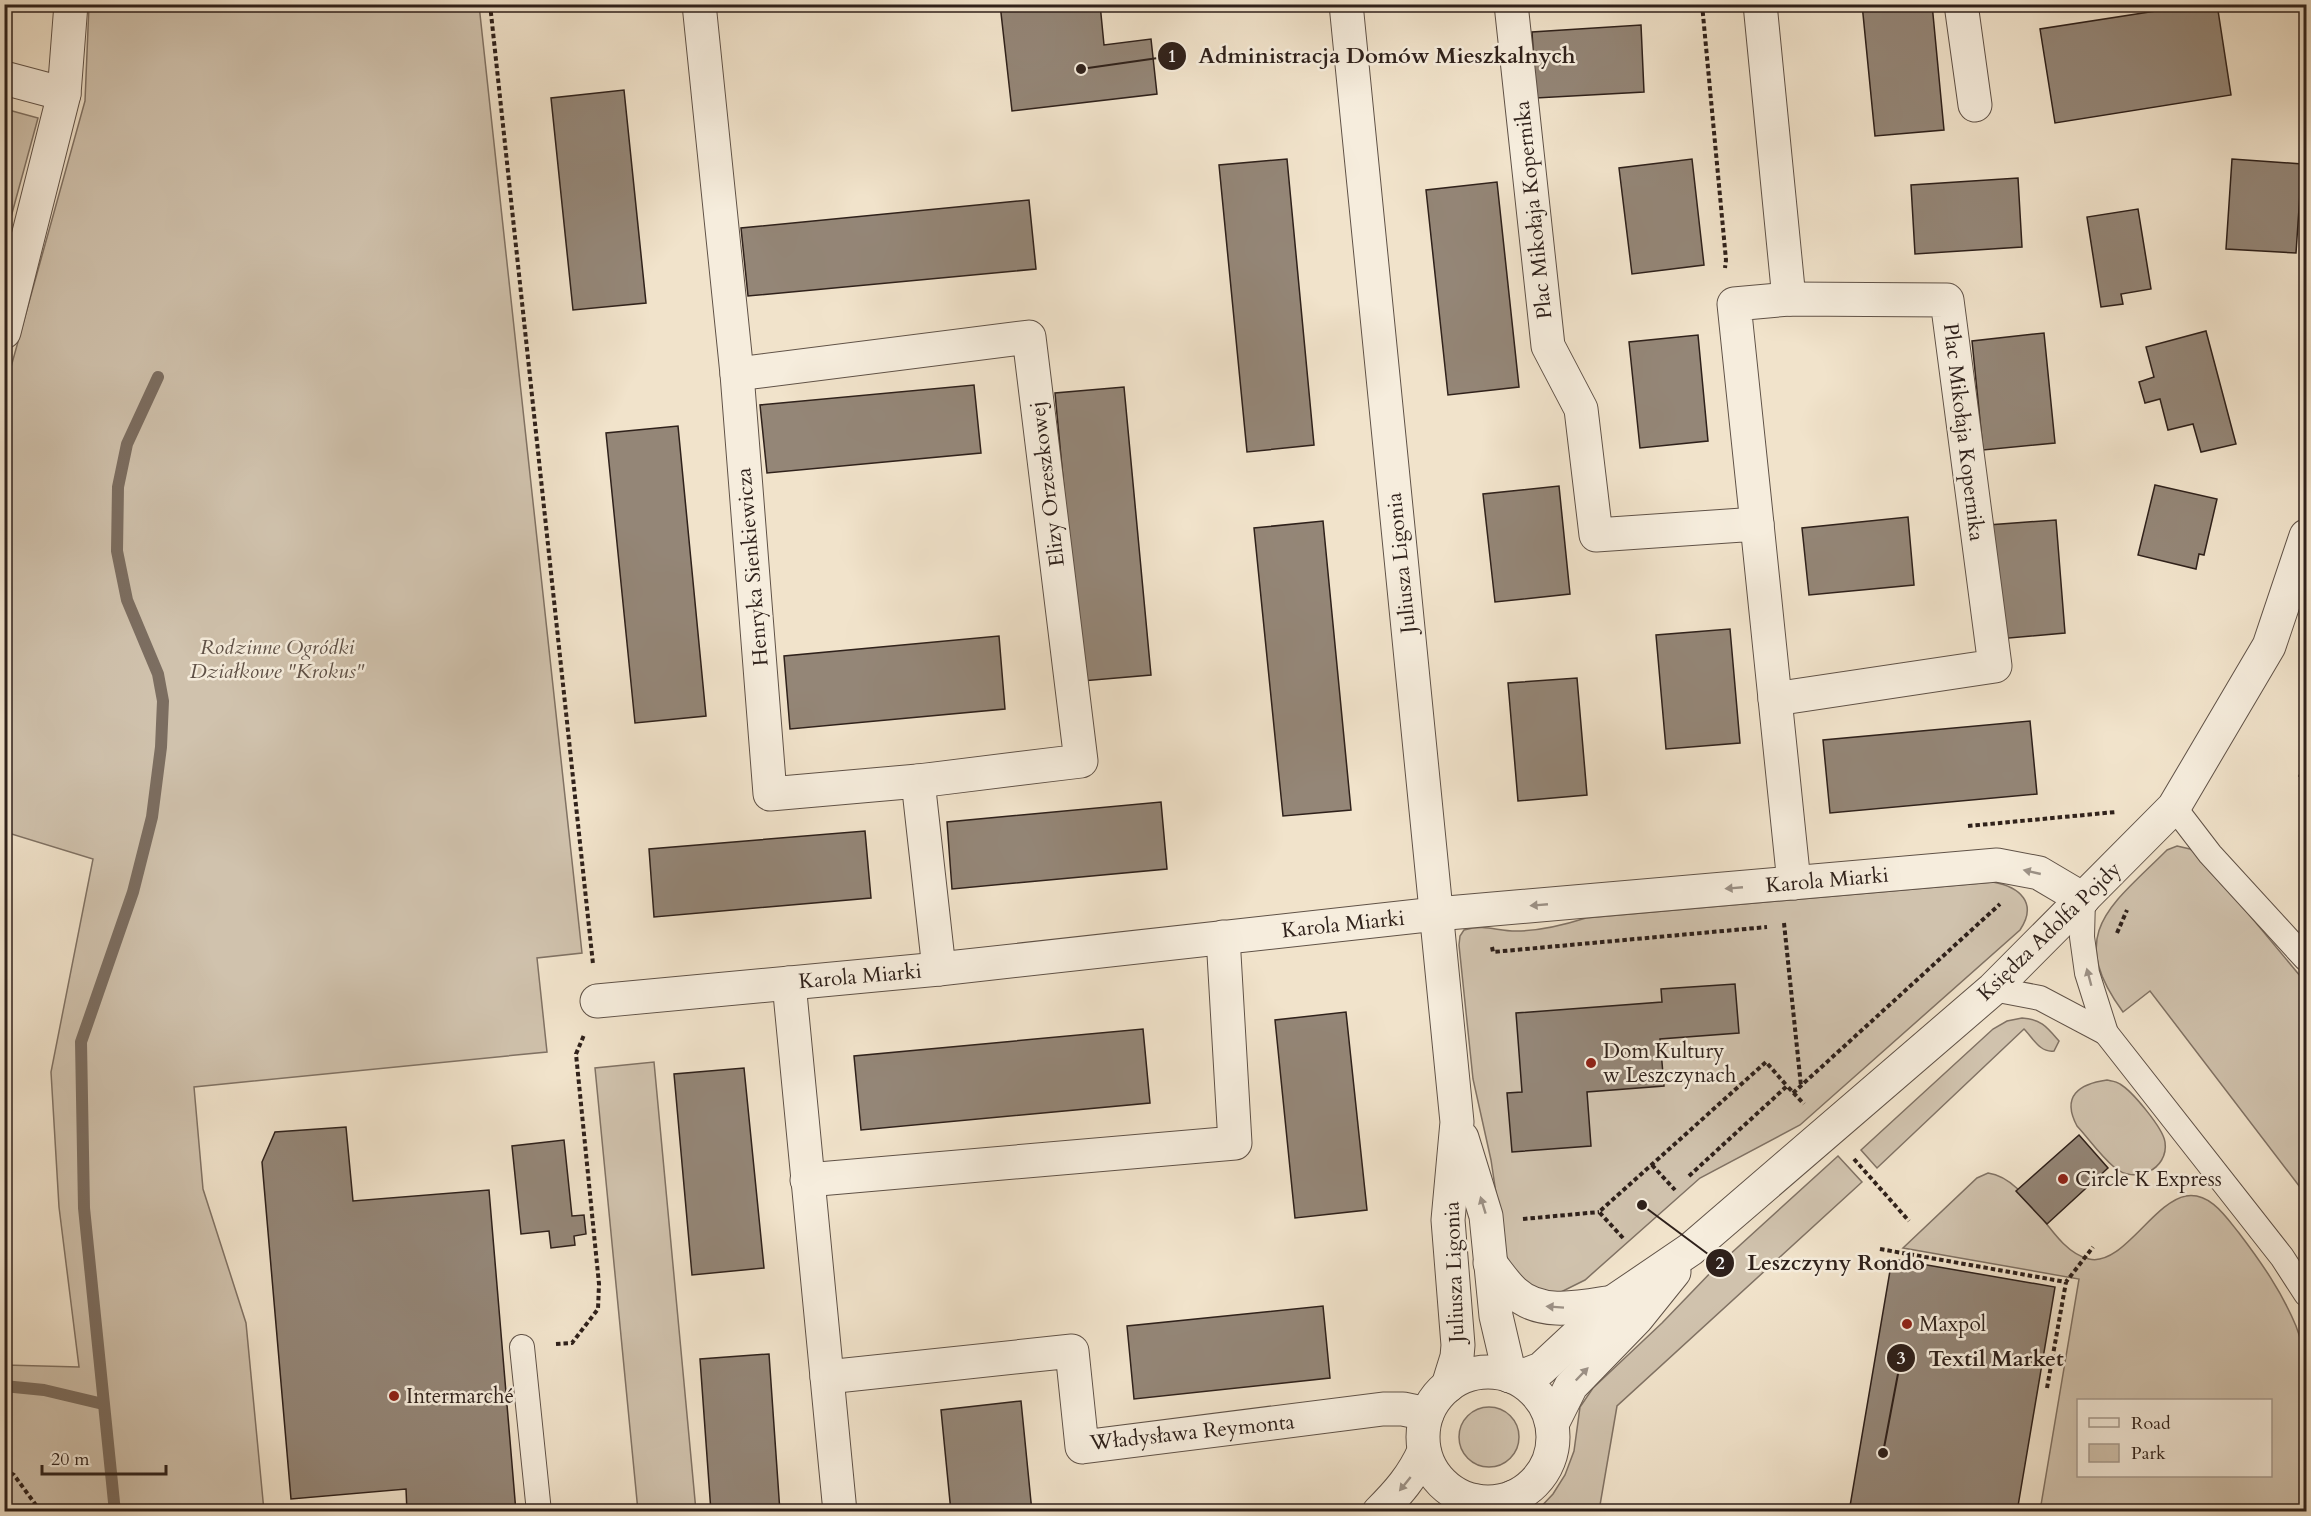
<svg xmlns="http://www.w3.org/2000/svg" width="2311" height="1516" viewBox="0 0 2311 1516" font-family="Cardo,serif">
	<style>
		.green { fill: #d0c2ad; stroke: #807264; stroke-width: 1.5; fill-rule: evenodd }
		.lines { fill: none; stroke-linecap: round; stroke-linejoin: round }
		.stream { stroke: #7c6e61; stroke-width: 12 }
		.building { fill: #948677; stroke: #2f211b; stroke-width: 1.5 }
		.service-casing { stroke: #605247; stroke-width: 26 }
		.minor-casing { stroke: #605247; stroke-width: 35 }
		.tertiary-casing { stroke: #605247; stroke-width: 35 }
		.path { stroke: #2f211b; stroke-width: 4; stroke-dasharray: 4.5 3; stroke-linecap: butt }
		.service { stroke: #f6eddd; stroke-width: 24 }
		.minor { stroke: #f6eddd; stroke-width: 33 }
		.tertiary { stroke: #f6eddd; stroke-width: 33 }
		.oneway { fill: #9c9186 }
		.poi-dot { fill: #8f2418; stroke: #f6eddd; stroke-width: 2 }
		.labels { text-anchor: middle; stroke-width: 5; stroke-linejoin: round; paint-order: stroke }
		.street-label { font-size: 21px; fill: #2f211b; stroke: #f6eddd }
		.park-label { font-size: 21px; font-style: italic; fill: #5f5147; stroke: #f6eddd }
		.poi-label { font-size: 21px; fill: #2f211b; stroke: #f6eddd; text-anchor: start }
		.leader { fill: none; stroke: #2f211b; stroke-width: 2 }
		.callout-dot { fill: #2f211b; stroke: #f6eddd; stroke-width: 2 }
		.mark-label { font-size: 18px; text-anchor: middle; font-weight: bold; fill: #fff }
		.callout-label { font-size: 22px; text-anchor: middle; font-weight: bold; fill: #2f211b; stroke: #f6eddd; stroke-width: 5; stroke-linejoin: round; paint-order: stroke }
	</style>
	<rect width="100%" height="100%" fill="#f1e3cb"/>
	<filter id="stains"><feTurbulence type="fractalNoise" baseFrequency=".00333" numOctaves="4"/><feColorMatrix values="0 0 0 0 .2 0 0 0 0 .09 0 0 0 0 .02 0 0 0 .5 -.17"/></filter>
	<radialGradient id="worn" r=".72"><stop offset=".6" stop-color="#630" stop-opacity="0"/><stop offset="1" stop-color="#630" stop-opacity=".3"/></radialGradient>
	<g class="green">
		<path d="M89 5H479L582 953 537 958 547 1052 194 1087 203 1189 246 1323 264 1511 5 1512V1365L79 1367 59 1207 51 1072 93 859 5 832 4 392 85 101Z"/>
		<path d="M5 109 38 118 5 239 4 109Z"/>
		<path d="M2177 846 2190 849 2202 858 2306 983V1195L2150 991 2123 1012C2065 933 2111 906 2167 850Z"/>
		<path d="M1993 882C2020 887 2038 903 2020 930L1800 1125 1700 1178 1585 1280 1559 1293 1531 1289 1507 1267 1491 1160 1473 1079 1459 945 1460 936 1464 930C1486 924 1496 931 1516 931 1540 931 1564 925 1586 918Z"/>
		<path d="M2022 1018C2041 1019 2047 1027 2059 1041L2054 1051C2040 1053 2033 1038 2024 1029L1877 1168 1861 1150 1993 1029 2007 1021Z"/>
		<path d="M654 1062 696 1511H638L595 1068Z"/>
		<path d="M2107 1080C2111 1081 2116 1081 2120 1084 2132 1091 2163 1128 2165 1142 2169 1170 2134 1185 2114 1167 2100 1155 2089 1139 2077 1126 2061 1096 2079 1084 2107 1080Z"/>
		<path d="M1838 1156 1862 1182 1617 1406 1599 1511H1537L1553 1494 1565 1475 1574 1451 1580 1407 1593 1388 1662 1323 1716 1267Z"/>
		<path d="M1988 1173C2031 1179 2049 1250 2089 1259 2122 1267 2153 1202 2186 1196 2210 1192 2226 1217 2239 1233 2261 1262 2282 1292 2296 1326 2308 1356 2306 1389 2306 1420 2306 1451 2306 1481 2306 1511H2040L2079 1279 1903 1248 1977 1178ZM2078 1400H2270V1476H2078Z"/>
		<circle cx="1489" cy="1437" r="30"/>
	</g>
	<g class="lines">
		<g class="stream">
			<path d="M4 1386 44 1390 103 1404"/>
			<path d="M115 1512 84 1208 81 1042 133 892 152 817 161 747 163 701 158 674 127 600 117 551 118 487 127 444 158 377"/>
		</g>
	</g>
	<g class="building">
		<path d="M4 4H12L9 16 4 15Z"/>
		<path d="M1000 4H1100L1104 45 1151 39 1157 94 1012 111Z"/>
		<path d="M1862 4H1932L1944 130 1875 136Z"/>
		<path d="M2201 4H2217L2231 95 2055 123 2040 29Z"/>
		<path d="M1641 25 1644 92 1536 98 1532 32Z"/>
		<path d="M624 90 646 303 573 310 551 98Z"/>
		<path d="M1287 159 1314 445 1247 452 1219 165Z"/>
		<path d="M1692 159 1704 265 1632 274 1619 168Z"/>
		<path d="M2232 159 2302 164 2296 253 2226 249Z"/>
		<path d="M2018 178 2022 247 1915 254 1911 185Z"/>
		<path d="M1497 182 1519 387 1448 395 1426 190Z"/>
		<path d="M1029 200 1036 269 748 296 741 228Z"/>
		<path d="M2138 209 2151 289 2121 294 2123 304 2101 307 2087 217Z"/>
		<path d="M2206 331 2236 444 2201 452 2193 424 2168 430 2160 399 2145 403 2139 382 2154 377 2146 347Z"/>
		<path d="M2044 333 2055 443 1983 450 1972 341Z"/>
		<path d="M1698 335 1708 441 1640 448 1629 342Z"/>
		<path d="M974 385 981 453 767 473 760 405Z"/>
		<path d="M1124 387 1151 675 1082 681 1055 393Z"/>
		<path d="M678 426 706 716 635 723 606 433Z"/>
		<path d="M2155 485 2217 499 2204 555 2199 554 2196 569 2138 555Z"/>
		<path d="M1559 486 1570 594 1495 602 1483 494Z"/>
		<path d="M1908 517 1914 585 1809 595 1802 528Z"/>
		<path d="M2056 520 2065 633 1998 639 1988 525Z"/>
		<path d="M1323 521 1351 810 1283 816 1254 528Z"/>
		<path d="M1730 629 1740 743 1666 749 1656 635Z"/>
		<path d="M999 636 1005 709 790 729 784 656Z"/>
		<path d="M1577 678 1587 795 1518 801 1508 683Z"/>
		<path d="M2030 721 2037 794 1830 813 1823 740Z"/>
		<path d="M2306 757V779L2299 776Z"/>
		<path d="M1161 802 1167 869 952 889 947 822Z"/>
		<path d="M865 831 871 898 654 917 649 849Z"/>
		<path d="M4 880 11 882 4 907Z"/>
		<path d="M1735 984 1739 1033 1660 1039 1664 1086 1587 1092 1591 1146 1512 1152 1507 1093 1522 1092 1516 1013 1662 1002 1661 989Z"/>
		<path d="M1346 1012 1367 1210 1295 1218 1275 1020Z"/>
		<path d="M1143 1029 1150 1103 861 1130 854 1056Z"/>
		<path d="M744 1068 764 1268 692 1275 674 1074Z"/>
		<path d="M346 1127 353 1201 489 1190 516 1512H407L406 1489 291 1499 262 1162 275 1132Z"/>
		<path d="M2079 1135 2108 1168 2047 1224 2016 1191Z"/>
		<path d="M564 1140 572 1216 584 1215 586 1234 574 1236 575 1245 551 1248 549 1231 521 1234 512 1146Z"/>
		<path d="M1892 1259 2055 1287 2017 1512H1849Z"/>
		<path d="M1323 1306 1330 1378 1134 1399 1127 1326Z"/>
		<path d="M769 1354 780 1512H711L700 1359Z"/>
		<path d="M1021 1401 1032 1512H951L941 1410Z"/>
	</g>
	<g class="lines">
		<g class="service-casing">
			<g id="service">
				<path d="M2174 807 2210 854 2306 959"/>
				<path d="M2083 899 2082 937 2087 973 2106 1033 2282 1257 2306 1294"/>
				<path d="M1993 989 2040 998 2106 1033"/>
				<path d="M522 1347 539 1512"/>
			</g>
		</g>
		<g class="minor-casing">
			<g id="minor">
				<path d="M699 4 737 374 770 794 918 781 939 969"/>
				<path d="M1346 4 1457 1122 1448 1220 1458 1345 1457 1357 1448 1386"/>
				<path d="M1511 4 1548 346 1581 409 1596 535 1757 524 1794 883"/>
				<path d="M1760 4 1789 299"/>
				<path d="M1961 4 1975 105"/>
				<path d="M4 78 64 94"/>
				<path d="M4 332 64 94 71 4"/>
				<path d="M737 374 1029 337 1081 761 918 781"/>
				<path d="M1757 524 1734 304 1789 299 1947 300 1995 666 1775 699"/>
				<path d="M789 983 840 1512"/>
				<path d="M597 1001 939 969 1436 914 1997 865 2039 873 2083 899"/>
				<path d="M1462 1138 1486 1216 1496 1316 1510 1376"/>
				<path d="M807 1180 1235 1143 1223 937"/>
				<path d="M1490 1263C1498 1273 1505 1284 1514 1292 1541 1317 1581 1307 1613 1302"/>
				<path d="M827 1377 1072 1351 1082 1447 1383 1409H1403L1427 1414"/>
				<path d="M1513 1497 1514 1512"/>
				<path d="M1476 1501 1477 1512"/>
			</g>
		</g>
		<g class="tertiary-casing">
			<g id="tertiary">
				<circle cx="1488" cy="1437" r="65"/>
				<path d="M1510 1376 1528 1374 1541 1369 1613 1302 1691 1249 1993 989 2174 807 2269 646 2306 536"/>
				<path d="M1552 1424 1571 1386 1637 1318 1674 1272"/>
				<path d="M1379 1512C1398 1493 1413 1476 1424 1451"/>
			</g>
		</g>
		<g class="path">
			<path d="M490 4 593 964"/>
			<path d="M1702 4 1726 260 1725 268"/>
			<path d="M1968 826 2116 812"/>
			<path d="M1784 923 1801 1086"/>
			<path d="M2117 933 2127 910"/>
			<path d="M1492 947 1493 952 1767 927"/>
			<path d="M1793 1093 2000 904"/>
			<path d="M1854 1159 1909 1221"/>
			<path d="M1652 1165 1675 1190"/>
			<path d="M1689 1176 1787 1086 1804 1104"/>
			<path d="M1523 1219 1599 1212"/>
			<path d="M1623 1238 1599 1212 1766 1062 1787 1086"/>
			<path d="M1880 1249 2066 1282 2093 1247"/>
			<path d="M556 1344 572 1343 598 1309 599 1284 576 1054 584 1035"/>
			<path d="M2047 1388 2066 1282"/>
			<path d="M4 1469 14 1475 41 1512"/>
			<path d="M1760 1509 1773 1512"/>
		</g>
		<use href="#service" class="service"/>
		<use href="#minor" class="minor"/>
		<use href="#tertiary" class="tertiary"/>
	</g>
	<defs><path id="oneway-solid" d="M-6-.8H1V-3.2L6.5 0L1 3.2V.8H-6Z" transform="scale(1.5)"/></defs>
	<g class="oneway">
		<use href="#oneway-solid" transform="translate(2032 872) rotate(-167)"/>
		<use href="#oneway-solid" transform="translate(1734 888) rotate(175)"/>
		<use href="#oneway-solid" transform="translate(1539 905) rotate(175)"/>
		<use href="#oneway-solid" transform="translate(2089 977) rotate(-105)"/>
		<use href="#oneway-solid" transform="translate(1483 1205) rotate(-107)"/>
		<use href="#oneway-solid" transform="translate(1555 1307) rotate(-176)"/>
		<use href="#oneway-solid" transform="translate(1582 1374) rotate(-46)"/>
		<use href="#oneway-solid" transform="translate(1405 1484) rotate(129)"/>
	</g>
	<g class="poi-dot">
		<circle cx="1591" cy="1063" r="6"/>
		<circle cx="2063" cy="1179" r="6"/>
		<circle cx="1907" cy="1324" r="6"/>
		<circle cx="394" cy="1396" r="6"/>
	</g>
	<g class="labels">
		<g class="street-label">
			<text transform="translate(1533 210) rotate(-96)" y="7">Plac Mikołaja Kopernika</text>
			<text transform="translate(1964 432) rotate(83)" y="7">Plac Mikołaja Kopernika</text>
			<text transform="translate(1047 484) rotate(-97)" y="7">Elizy Orzeszkowej</text>
			<text transform="translate(1401 563) rotate(-96)" y="7">Juliusza Ligonia</text>
			<text transform="translate(752 567) rotate(-95)" y="7">Henryka Sienkiewicza</text>
			<text transform="translate(1827 880) rotate(-5)" y="7">Karola Miarki</text>
			<text transform="translate(1343 924) rotate(-6)" y="7">Karola Miarki</text>
			<text transform="translate(2049 931) rotate(-44)" y="7">Księdza Adolfa Pojdy</text>
			<text transform="translate(860 976) rotate(-5)" y="7">Karola Miarki</text>
			<text transform="translate(1454 1272) rotate(-92)" y="7">Juliusza Ligonia</text>
			<text transform="translate(1192 1432) rotate(-6)" y="7">Władysława Reymonta</text>
		</g>
		<g class="park-label">
			<text x="277" y="654">Rodzinne Ogródki<tspan x="277" dy="24">Działkowe "Krokus"</tspan></text>
		</g>
		<g class="poi-label">
			<text x="1603" y="1058">Dom Kultury<tspan x="1603" dy="24">w Leszczynach</tspan></text>
			<text x="2075" y="1186">Circle K Express</text>
			<text x="1919" y="1331">Maxpol</text>
			<text x="406" y="1403">Intermarché</text>
		</g>
	</g>
	<path class="leader" d="M1081 69L1172 56M1642 1205L1720 1263M1883 1453L1901 1358"/>
	<g class="callout-dot">
		<circle cx="1081" cy="69" r="6"/>
		<circle cx="1642" cy="1205" r="6"/>
		<circle cx="1883" cy="1453" r="6"/>
		<circle cx="1172" cy="56" r="15"/>
		<circle cx="1720" cy="1263" r="15"/>
		<circle cx="1901" cy="1358" r="15"/>
	</g>
	<g class="mark-label">
		<text x="1172" y="62">1</text>
		<text x="1720" y="1269">2</text>
		<text x="1901" y="1364">3</text>
	</g>
	<g class="callout-label">
		<text x="1387" y="63">Administracja Domów Mieszkalnych</text>
		<text x="1836" y="1270">Leszczyny Rondo</text>
		<text x="1996" y="1366">Textil Market</text>
	</g>
	<rect width="2311" height="1516" fill="none" stroke="#f1e3cb" stroke-width="24"/>
	<rect x="6" y="6" width="2299" height="1504" fill="none" stroke="#2f211b" stroke-width="3"/>
	<rect x="12" y="12" width="2287" height="1492" fill="none" stroke="#2f211b" stroke-width="1.5"/>
	<rect x="2077" y="1399" width="195" height="78" fill="#f6eddd" stroke="#a69b8f" stroke-width="1.5"/>
	<rect x="2089" y="1418" width="30" height="9" fill="#f6eddd" stroke="#a69b8f" stroke-width="1.5"/>
	<text x="2131" y="1429" font-size="18" fill="#2f211b">Road</text>
	<rect x="2089" y="1444" width="30" height="18" fill="#d0c2ad" stroke="#a69b8f" stroke-width="1.5"/>
	<text x="2131" y="1459" font-size="18" fill="#2f211b">Park</text>
	<path d="M42 1465v9h124v-9" fill="none" stroke="#2f211b" stroke-width="3"/>
	<text x="51" y="1465" font-size="18" fill="#2f211b" stroke="#f6eddd" stroke-width="4.5" paint-order="stroke">20 m</text>
	<rect width="100%" height="100%" filter="url(#stains)"/>
	<rect width="100%" height="100%" fill="url(#worn)"/>
</svg>
